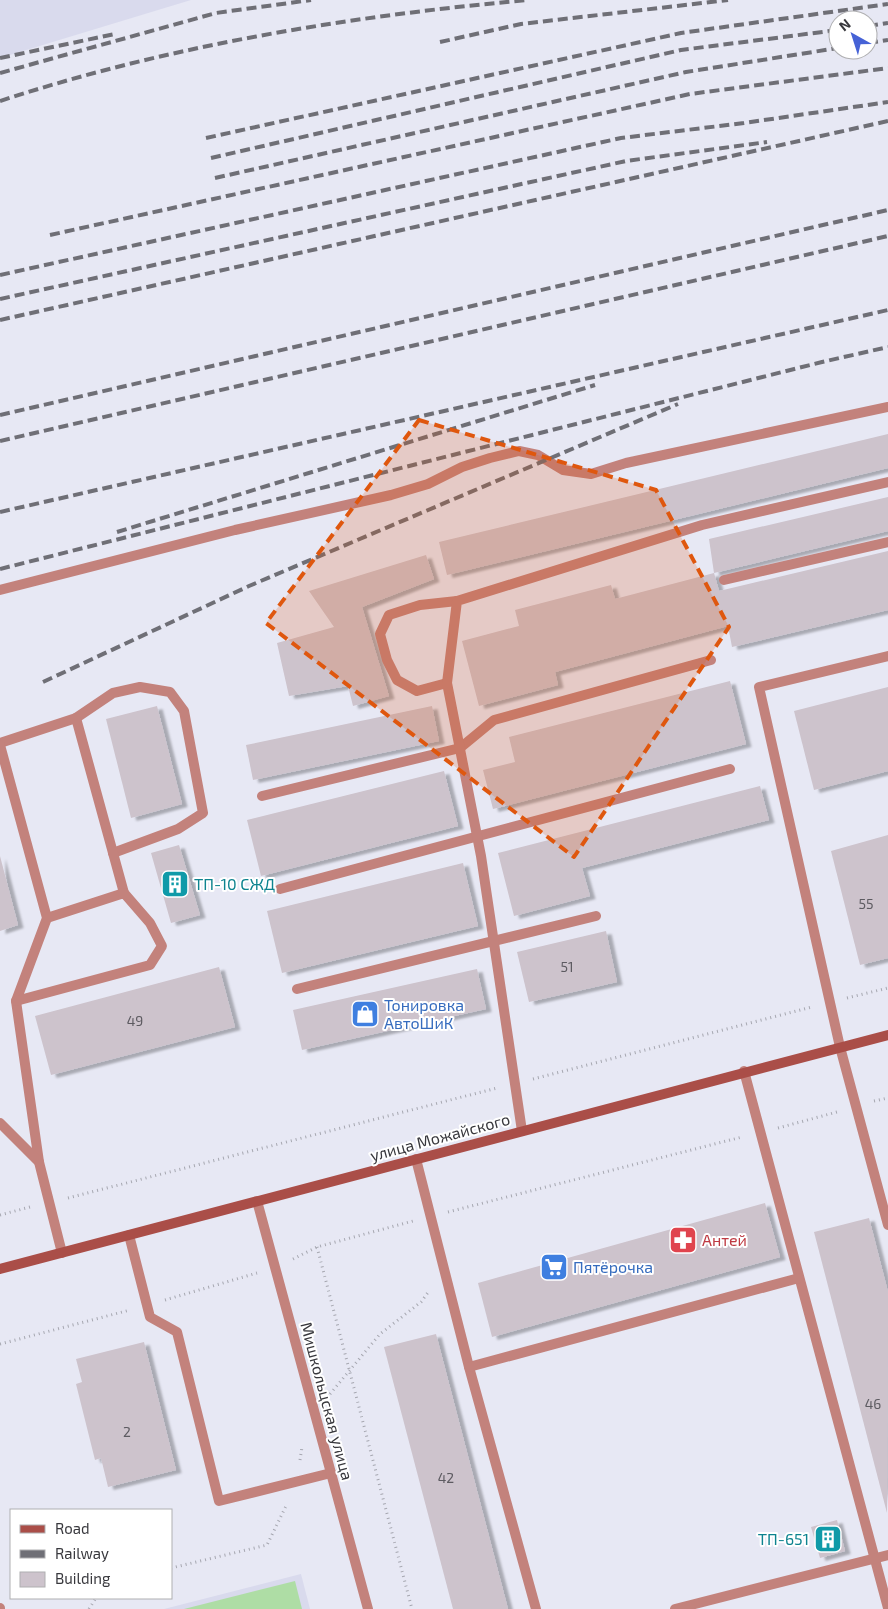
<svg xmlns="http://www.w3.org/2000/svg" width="888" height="1609" viewBox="0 0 888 1609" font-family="'Exo 2',sans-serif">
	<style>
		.built { fill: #d9daed }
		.green { fill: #aedda5 }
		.building { fill: #cdc3cc; filter: url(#shadow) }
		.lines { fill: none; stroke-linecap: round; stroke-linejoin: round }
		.path { stroke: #a6a7b0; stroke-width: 3; stroke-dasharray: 1 4; stroke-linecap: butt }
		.lane { stroke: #c3827c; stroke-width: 10 }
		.street { stroke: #c3827c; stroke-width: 10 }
		.secondary { stroke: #aa4e48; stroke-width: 10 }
		.rail { stroke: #6f6f76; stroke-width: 4; stroke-dasharray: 10 5; stroke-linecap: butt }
		.marked { fill: #df570e; fill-opacity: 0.2; stroke: #df570e; stroke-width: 4; stroke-dasharray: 10 6; stroke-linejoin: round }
		.labels { text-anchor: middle; stroke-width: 4; stroke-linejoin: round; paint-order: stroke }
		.number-label { font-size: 14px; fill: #5d5b61 }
		.culture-label { font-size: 16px; fill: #0d838f; stroke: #fff; text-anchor: start }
		.shop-label { font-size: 16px; fill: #366cbe; stroke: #fff; text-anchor: start }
		.street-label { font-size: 16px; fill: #38383d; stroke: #fff }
		.health-label { font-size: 16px; fill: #be3a42; stroke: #fff; text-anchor: start }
	</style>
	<defs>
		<filter id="shadow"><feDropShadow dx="5.5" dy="3" stdDeviation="1" flood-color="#0004"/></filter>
	</defs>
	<rect width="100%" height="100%" fill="#e7e8f4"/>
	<g class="built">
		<path d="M0 0H191L0 58Z"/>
		<path d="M301 1574 310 1609H164Z"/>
	</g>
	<path class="green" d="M295 1581 302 1609H184Z"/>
	<g class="building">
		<path d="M888 434V468L447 575 439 542Z"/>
		<path d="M888 497V531L714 573 709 539Z"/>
		<path d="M888 551V610L732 647 728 626 555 672 558 685 479 706 462 641 519 626 515 610 611 585 615 599 714 573 719 591Z"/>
		<path d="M426 555 434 579 362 607 389 696 353 706 348 686 289 696 277 643 334 627 309 591Z"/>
		<path d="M730 681 746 744 493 809 483 770 515 762 509 737Z"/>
		<path d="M888 687V771L814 790 794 711Z"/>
		<path d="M157 706 182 804 131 818 106 719Z"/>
		<path d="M432 706 439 741 253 780 246 745Z"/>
		<path d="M444 771 458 826 261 876 247 820Z"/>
		<path d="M760 786 769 820 582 868 590 896 514 916 498 853Z"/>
		<path d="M888 835V958L860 965 831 851Z"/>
		<path d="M179 845 200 915 171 923 151 853Z"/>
		<path d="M0 856 18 925 0 931Z"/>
		<path d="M463 863 478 926 282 973 267 911Z"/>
		<path d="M606 931 617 982 529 1002 517 952Z"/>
		<path d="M219 967 235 1027 51 1075 35 1016Z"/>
		<path d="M477 969 486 1009 302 1050 293 1010Z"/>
		<path d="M765 1203 780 1257 492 1337 478 1283Z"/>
		<path d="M869 1218 888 1292 887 1513 814 1232Z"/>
		<path d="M436 1334 508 1609H453L384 1347Z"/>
		<path d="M144 1342 176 1470 108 1487 101 1458 95 1460 76 1384 82 1382 76 1359Z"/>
		<path d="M837 1520 845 1551 820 1558 811 1527Z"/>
	</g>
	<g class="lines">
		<g class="path">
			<path d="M847 998 888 988"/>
			<path d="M533 1079 812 1007"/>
			<path d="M874 1101 888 1098"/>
			<path d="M778 1128 837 1112"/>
			<path d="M68 1198 497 1088"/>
			<path d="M448 1212 742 1137"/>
			<path d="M0 1215 30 1207"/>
			<path d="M317 1247 412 1609"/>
			<path d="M293 1259 317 1247 413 1221"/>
			<path d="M165 1300 257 1273"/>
			<path d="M0 1344 130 1310"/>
			<path d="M330 1394 380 1334 421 1302 429 1291"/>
			<path d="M300 1460 302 1447"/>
			<path d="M171 1568 267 1545 287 1504"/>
			<path d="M89 1609 96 1598"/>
		</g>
		<g class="lane">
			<path d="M724 580 888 542"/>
			<path d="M0 590 235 530 391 495 428 484 462 467 490 458 519 451 538 455 563 470 591 474 626 463 888 407"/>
			<path d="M888 656 759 687 840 1047 888 1225"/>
			<path d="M447 683 417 691 397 680 387 660 380 634 389 615 420 605 457 601"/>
			<path d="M76 718 113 693 140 687 170 692 184 711 203 813 178 829 113 853"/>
			<path d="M0 743 76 718 124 893"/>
			<path d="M0 745 47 918 16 1001 39 1162"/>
			<path d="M262 796 460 748 494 720 711 660"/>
			<path d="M280 889 730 769"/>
			<path d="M297 989 596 916"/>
			<path d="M16 1001 150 965 162 946 150 923 124 893 47 918"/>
			<path d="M744 1071 888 1608"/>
			<path d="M0 1123 39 1162 62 1253"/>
			<path d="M522 1131 481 856 447 683 457 601 702 525 888 482"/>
			<path d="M416 1159 469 1367 536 1609"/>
			<path d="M129 1235 150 1317 177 1332 219 1501 331 1473"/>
			<path d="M469 1367 799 1278"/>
			<path d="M0 1608V1609"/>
			<path d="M675 1609 888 1555"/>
		</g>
		<path class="street" d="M257 1201 368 1609"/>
		<path class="secondary" d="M0 1269 888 1035"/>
		<g class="rail">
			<path d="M868 26 888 23"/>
			<path d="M440 42 521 24 728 0"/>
			<path d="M868 43 888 40"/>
			<path d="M0 58 115 34"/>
			<path d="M0 73 216 13 311 0"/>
			<path d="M0 101C171 45 350 16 528 0"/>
			<path d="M206 138 681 33 888 4"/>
			<path d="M211 158 681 50 838 30"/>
			<path d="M215 178 686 72 838 48"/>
			<path d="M50 235 690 94 888 68"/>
			<path d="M0 275 621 138 744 123 888 102"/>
			<path d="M0 299 626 161 767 142"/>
			<path d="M0 320 888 121"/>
			<path d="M0 415 888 210"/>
			<path d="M0 441 888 236"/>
			<path d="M0 512 888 310"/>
			<path d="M117 532 595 385"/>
			<path d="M0 569 822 362 888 347"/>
			<path d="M43 682 249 586 678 404"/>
		</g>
	</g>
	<path class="marked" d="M419 420 656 490 729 627 574 857 266 623Z"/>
	<defs>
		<g id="building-square" transform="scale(1.4375)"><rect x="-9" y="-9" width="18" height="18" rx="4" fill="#0f9aa8" stroke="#fff"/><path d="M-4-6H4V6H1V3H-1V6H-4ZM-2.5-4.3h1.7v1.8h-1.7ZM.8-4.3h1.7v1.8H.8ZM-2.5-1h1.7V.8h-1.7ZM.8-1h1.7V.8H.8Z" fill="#fff"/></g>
		<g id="shop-square" transform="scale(1.4375)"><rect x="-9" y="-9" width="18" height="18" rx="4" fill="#3f7fe0" stroke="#fff"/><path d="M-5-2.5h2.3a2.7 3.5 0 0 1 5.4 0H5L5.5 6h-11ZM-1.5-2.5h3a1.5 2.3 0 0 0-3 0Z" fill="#fff"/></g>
		<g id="pharmacy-square" transform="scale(1.4375)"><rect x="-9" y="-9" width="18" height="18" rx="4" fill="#e0444e" stroke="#fff"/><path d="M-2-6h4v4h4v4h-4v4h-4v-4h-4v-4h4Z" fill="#fff"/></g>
		<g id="supermarket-square" transform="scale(1.4375)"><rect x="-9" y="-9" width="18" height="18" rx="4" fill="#3f7fe0" stroke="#fff"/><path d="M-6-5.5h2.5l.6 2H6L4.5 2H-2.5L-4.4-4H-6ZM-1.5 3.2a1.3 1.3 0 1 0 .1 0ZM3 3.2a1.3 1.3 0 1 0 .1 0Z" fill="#fff"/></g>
	</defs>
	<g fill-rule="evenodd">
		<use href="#building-square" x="175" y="884"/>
		<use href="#shop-square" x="365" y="1014"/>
		<use href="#pharmacy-square" x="683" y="1240"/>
		<use href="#supermarket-square" x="554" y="1267"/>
		<use href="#building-square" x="828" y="1539"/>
	</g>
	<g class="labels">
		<g class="number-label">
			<text x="866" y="909">55</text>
			<text x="567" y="972">51</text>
			<text x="135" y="1026">49</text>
			<text x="873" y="1409">46</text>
			<text x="127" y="1437">2</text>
			<text x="446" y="1483">42</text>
		</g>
		<g class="culture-label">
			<text x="194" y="890">ТП-10 СЖД</text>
			<text x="809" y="1545" text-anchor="end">ТП-651</text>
		</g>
		<g class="shop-label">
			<text x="384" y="1011">Тонировка<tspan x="384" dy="18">АвтоШиК</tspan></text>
			<text x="573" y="1273">Пятёрочка</text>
		</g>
		<g class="street-label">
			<text transform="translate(440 1137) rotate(-15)" y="6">улица Можайского</text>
			<text transform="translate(327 1401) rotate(75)" y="6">Мишкольцская улица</text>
		</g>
		<g class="health-label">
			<text x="702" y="1246">Антей</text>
		</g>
	</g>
	<rect x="10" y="1509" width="162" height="90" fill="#ffffff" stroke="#afafb1"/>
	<rect x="20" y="1525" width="25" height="8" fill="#aa4e48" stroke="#afafb1"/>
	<text x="55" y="1534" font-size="15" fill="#38383d">Road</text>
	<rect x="20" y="1550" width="25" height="8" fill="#6f6f76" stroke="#afafb1"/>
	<text x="55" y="1559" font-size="15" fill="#38383d">Railway</text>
	<rect x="20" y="1572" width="25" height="15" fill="#cdc3cc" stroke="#afafb1"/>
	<text x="55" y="1584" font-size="15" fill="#38383d">Building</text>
	<g transform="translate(853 35) rotate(321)"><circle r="24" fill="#ffffff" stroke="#afafb1"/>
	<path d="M0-4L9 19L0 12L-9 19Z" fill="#4662d6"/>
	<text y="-8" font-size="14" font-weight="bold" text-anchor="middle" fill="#38383d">N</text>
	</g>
</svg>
